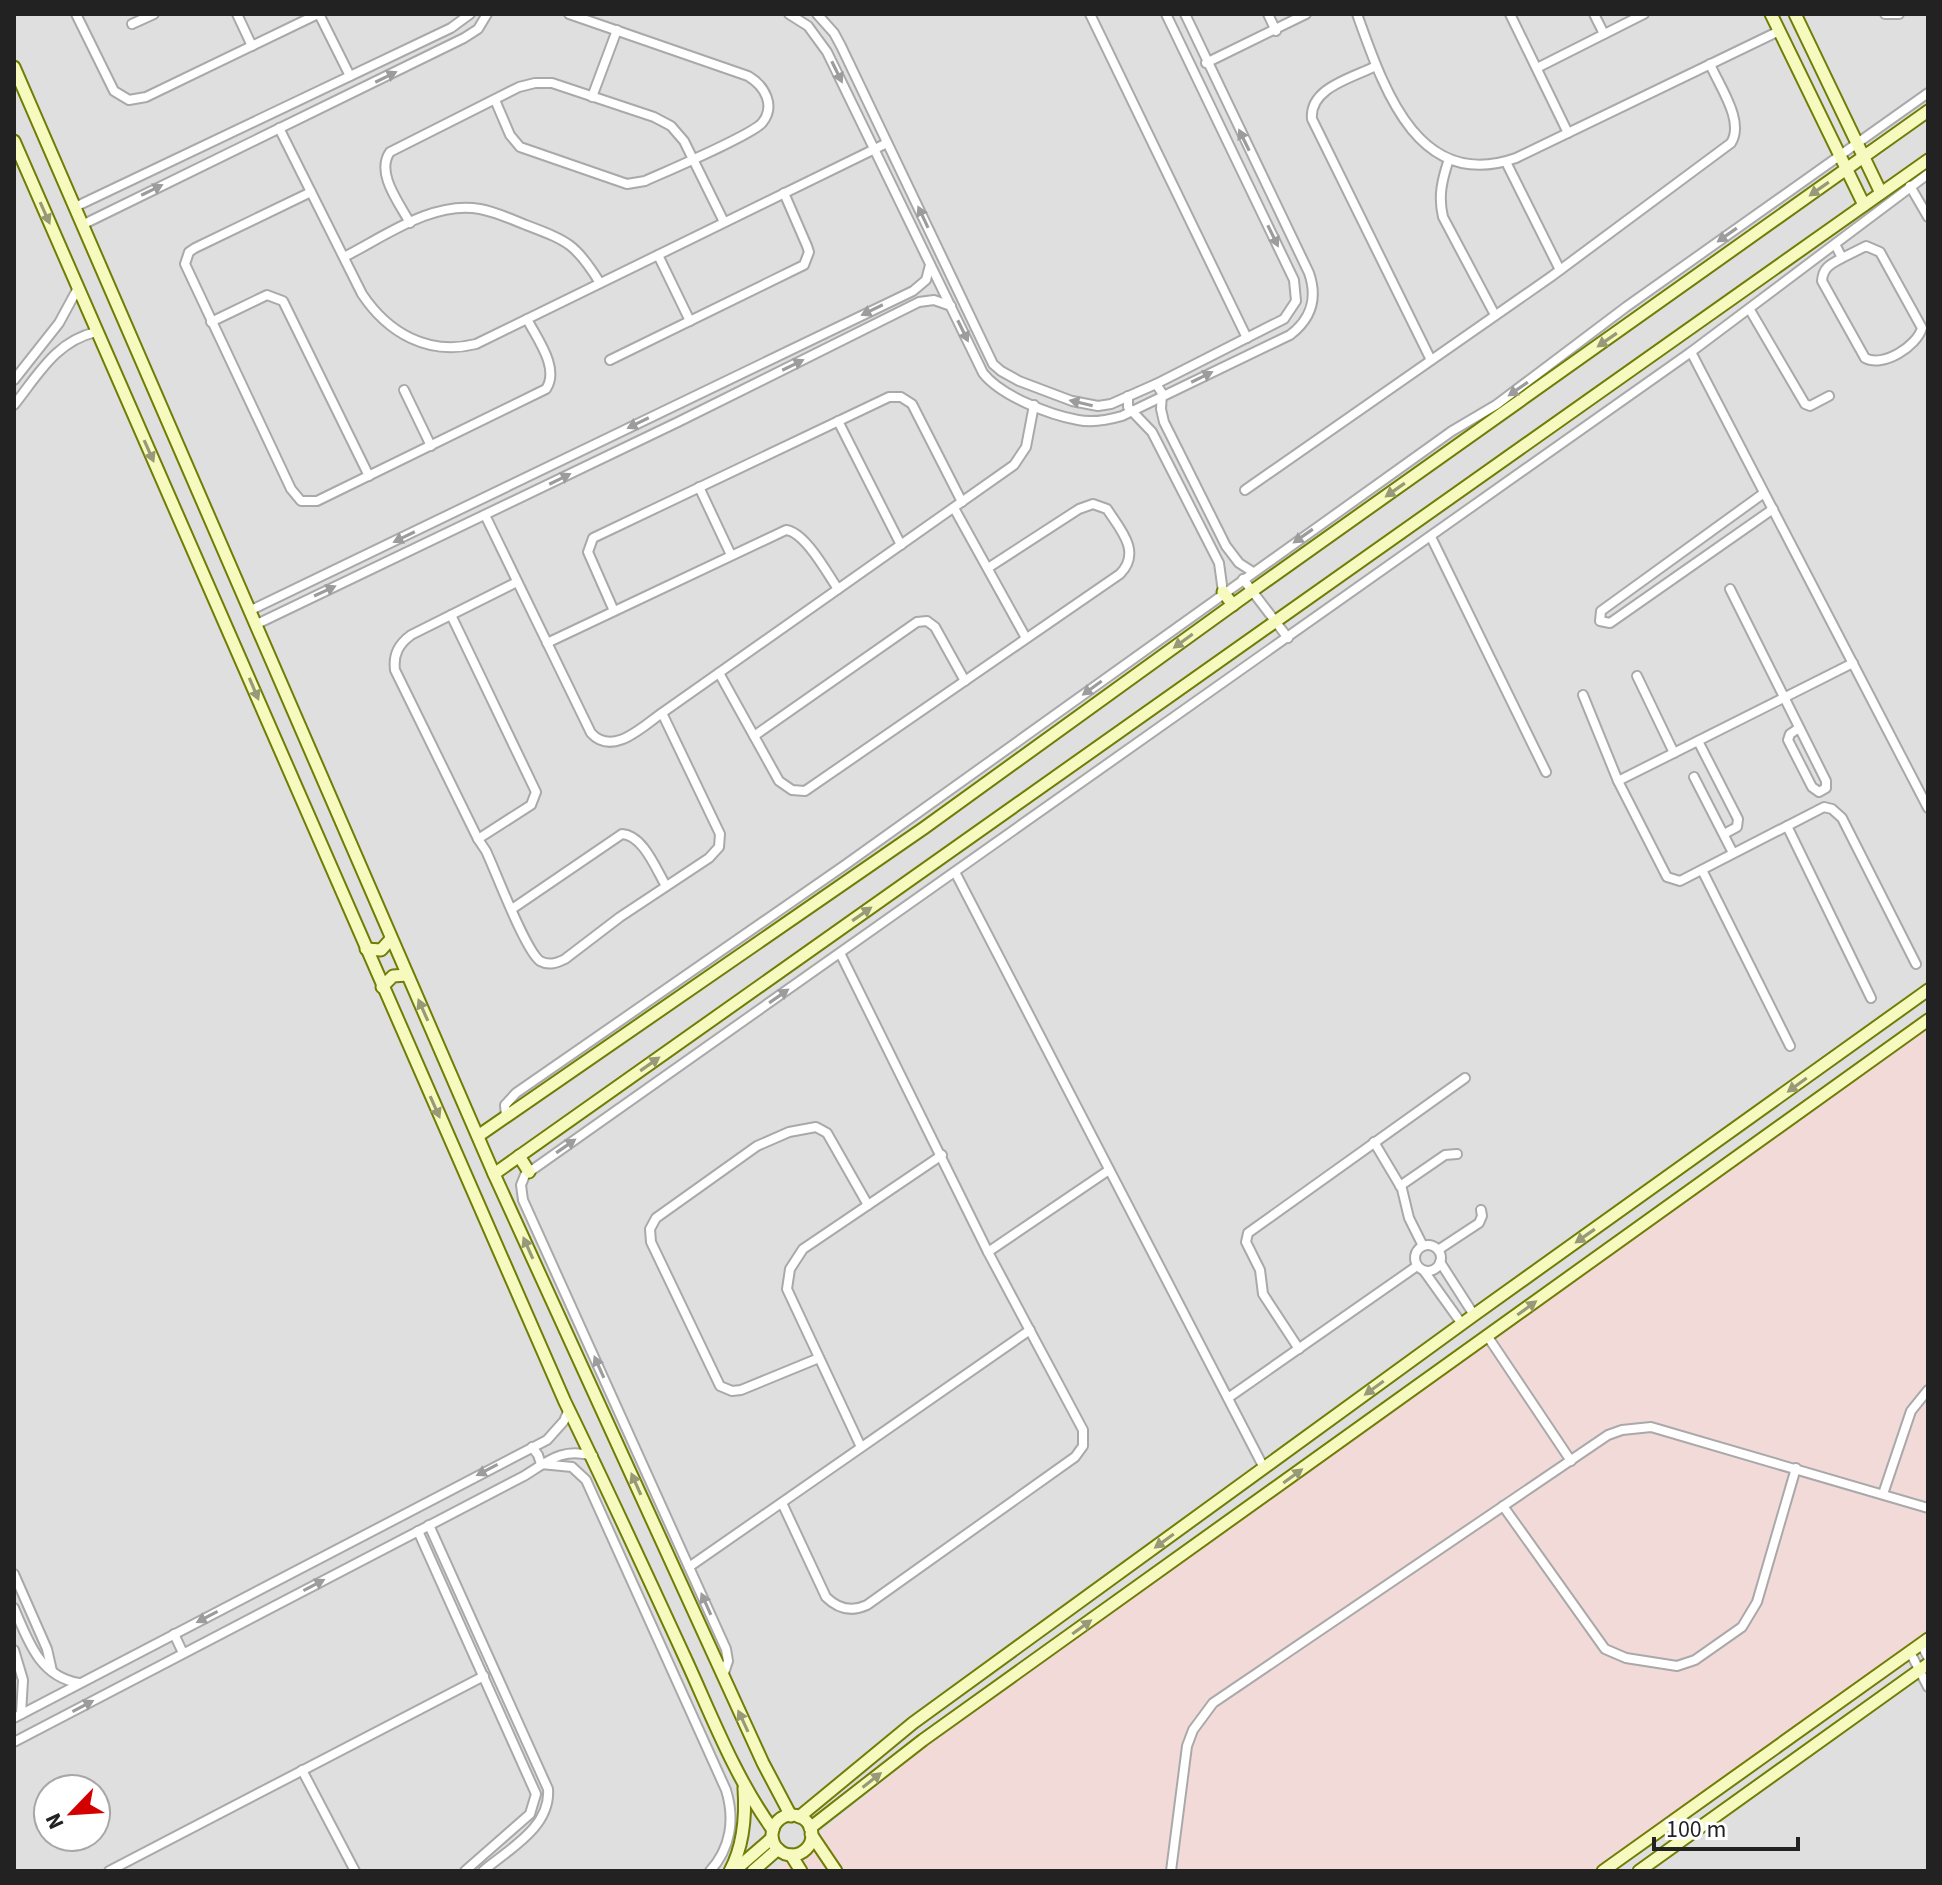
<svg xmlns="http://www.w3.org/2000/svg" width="1942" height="1885" viewBox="0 0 1942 1885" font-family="'Source Sans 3',sans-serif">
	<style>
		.residential { fill: #e0dfdf; fill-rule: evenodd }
		.commercial { fill: #f2dad9 }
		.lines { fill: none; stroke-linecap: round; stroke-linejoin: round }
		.street-casing { stroke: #a9a9a9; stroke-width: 12 }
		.secondary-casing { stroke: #707d05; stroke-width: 15 }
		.street { stroke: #fff; stroke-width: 8 }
		.secondary { stroke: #f7fabf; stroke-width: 11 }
		.oneway { fill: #9c9c9c }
		.oneway2 { fill: #979978 }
	</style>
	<rect width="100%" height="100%" fill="#f2efe9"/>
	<g class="residential">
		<path d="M14 14H1928V1028L923 1749 774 1871H14ZM48 1789H96V1837H48Z"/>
		<path d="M1928 1649V1871H1615L1919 1655Z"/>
	</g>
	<path class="commercial" d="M1928 1028V1649L1615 1871H774L923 1749Z"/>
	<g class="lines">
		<g class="street-casing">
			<g id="street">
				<path d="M76 14 114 91 129 100 146 97 318 14"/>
				<path d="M237 14 252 46"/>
				<path d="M319 14 350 76"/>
				<path d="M789 14 808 26 827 52 983 373C1001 396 1050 415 1078 420 1093 423 1108 420 1122 416L1290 335C1311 319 1318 299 1309 273L1185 14"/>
				<path d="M817 14 834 33 841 46 993 364 1001 371 1019 381 1072 401 1098 406 1111 404 1156 384 1284 319 1296 301 1294 280 1166 14"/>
				<path d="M1090 14 1247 338"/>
				<path d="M1268 14 1276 31"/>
				<path d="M1357 14C1383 86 1417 193 1516 158L1779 31"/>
				<path d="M1510 14 1568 133"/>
				<path d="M1594 14 1604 34"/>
				<path d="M1885 14H1899"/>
				<path d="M132 24 154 14"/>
				<path d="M1206 63 1306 14"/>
				<path d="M1376 66C1352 78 1309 88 1312 119L1431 360"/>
				<path d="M1537 68 1644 14"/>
				<path d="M592 97 617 30"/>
				<path d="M495 100 510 135 520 147 627 184 645 181C667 171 750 136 762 123 776 106 765 86 748 76L569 14"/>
				<path d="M279 128 362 294C388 333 428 356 476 344L887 143"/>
				<path d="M1449 159C1442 180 1438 196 1443 217L1495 315"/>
				<path d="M1506 162 1560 270"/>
				<path d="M1910 186 1928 217"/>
				<path d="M311 192 195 248 189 252 185 264 291 489 301 501H317L546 389C560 368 537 339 527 319"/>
				<path d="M75 207 451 28 470 14"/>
				<path d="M410 223C400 204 375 173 390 152L519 87 535 83H552L654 117 671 126 684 141 724 222"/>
				<path d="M82 225 464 38 478 29 487 14"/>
				<path d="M1835 244 1842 258 1866 246 1880 252 1922 328C1917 346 1883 368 1865 358L1822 281C1823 267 1831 264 1842 258"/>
				<path d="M658 255 690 321"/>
				<path d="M344 257C384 237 433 200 480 209 496 212 511 219 526 225 568 241 576 244 600 283"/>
				<path d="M1750 310 1805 404 1810 406 1829 396"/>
				<path d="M211 322 267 295 283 301 369 476"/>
				<path d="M1691 352 1928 808"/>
				<path d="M610 360 804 265 809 252 807 246 784 193"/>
				<path d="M14 380 59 323 78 288"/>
				<path d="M1156 384 1162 393 1161 409 1164 422 1226 546 1239 563 1253 572"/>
				<path d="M404 390 431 446"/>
				<path d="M1128 396V407L1152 432 1219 563 1223 592"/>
				<path d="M14 405C38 375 56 341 96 332"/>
				<path d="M838 421 901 545"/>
				<path d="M699 487 731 555"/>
				<path d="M1245 490 1552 276 1731 143C1745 121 1719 86 1710 64"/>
				<path d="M1764 493 1601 611 1600 621 1610 623 1773 509"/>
				<path d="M954 508 1026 638"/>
				<path d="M485 515 591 733C613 757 643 726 662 713L1014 465 1026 447 1034 405"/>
				<path d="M1431 537 1546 772"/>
				<path d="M1243 579 1288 638"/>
				<path d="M517 582 411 635C399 644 393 654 395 670L478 839 486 851C496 872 525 950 540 961 549 966 557 963 565 959L620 917 709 858 719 847 720 834 662 713"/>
				<path d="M1730 589 1826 781V788L1819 792 1812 787 1788 740 1790 734 1799 728"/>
				<path d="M249 611 913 291 926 280 930 265"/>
				<path d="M614 611 588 552 593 538 889 397H901L912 404 962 502"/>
				<path d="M451 615 536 792 531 805 478 839"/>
				<path d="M255 625 678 422 919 302 934 300 951 306"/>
				<path d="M547 643 786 530C805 532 827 573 838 589"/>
				<path d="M719 673 779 781 792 790 805 791 1120 574C1142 552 1120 529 1107 509L1093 504 1079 509 988 568"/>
				<path d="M1637 676 1674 753"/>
				<path d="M1583 695 1618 781 1667 877 1680 881 1824 807 1832 809 1842 818 1916 964"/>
				<path d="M754 736 917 622 927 621 935 627 965 681"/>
				<path d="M1698 741 1738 819 1737 827 1724 834"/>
				<path d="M1694 777 1733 853"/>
				<path d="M1618 781 1853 663"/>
				<path d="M1787 826 1871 998"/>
				<path d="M1702 870 1790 1046"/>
				<path d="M955 872 1264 1468"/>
				<path d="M512 909 622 834C643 835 656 869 666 886"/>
				<path d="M506 1117 505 1105 516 1093 845 865 1452 431 1496 405 1626 307 1928 93"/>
				<path d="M1374 1142 1402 1189 1409 1218 1423 1246"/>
				<path d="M1400 1186 1445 1155 1457 1154"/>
				<circle cx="1428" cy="1258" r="13"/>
				<path d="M1438 1250 1479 1223 1482 1216 1481 1210"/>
				<path d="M988 1252 1109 1170"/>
				<path d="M1440 1262 1474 1315"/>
				<path d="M1424 1271 1462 1324"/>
				<path d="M1488 1337 1571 1461"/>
				<path d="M1299 1349 1263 1294 1260 1270 1246 1242 1248 1233 1465 1078"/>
				<path d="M819 1358 741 1390 732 1391 720 1386 651 1242 650 1229 656 1218 757 1146 789 1132 816 1127 827 1133 868 1205"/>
				<path d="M1228 1398 1417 1266"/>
				<path d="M532 1447 538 1455 541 1464 572 1467 586 1480 726 1790C735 1819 731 1848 710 1871"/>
				<path d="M861 1447 787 1289 790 1269 803 1249 942 1155"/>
				<path d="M1883 1494 1911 1411 1928 1390"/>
				<path d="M782 1503 826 1597C838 1609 852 1612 867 1605L1075 1457 1083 1446V1430L988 1252 840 953"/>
				<path d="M1503 1506 1605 1649 1626 1658 1677 1666 1695 1660 1742 1627 1757 1602 1796 1468"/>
				<path d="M429 1525 548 1789C551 1827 509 1849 483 1871"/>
				<path d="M418 1531 536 1794 530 1814 465 1871"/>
				<path d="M689 1567 1030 1330"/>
				<path d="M14 1574 47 1649 52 1671"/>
				<path d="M14 1608C28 1641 40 1677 79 1683"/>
				<path d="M174 1634 183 1653"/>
				<path d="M1921 1644 1928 1657"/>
				<path d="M14 1650 23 1680 21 1714"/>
				<path d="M1910 1652 1928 1687"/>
				<path d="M723 1676 728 1661 726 1649 523 1200 521 1185 525 1175 1691 352 1928 174"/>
				<path d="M14 1718 547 1440 564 1421 569 1409"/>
				<path d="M14 1742 524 1476C548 1461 563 1447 593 1456"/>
				<path d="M302 1770 355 1871"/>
				<path d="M109 1871 484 1676"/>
				<path d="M1171 1871 1187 1746 1193 1730 1213 1703 1608 1435 1622 1430 1651 1427 1928 1508"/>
			</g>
		</g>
		<g class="secondary-casing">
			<g id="secondary">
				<path d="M1771 14 1864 205"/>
				<path d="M1795 14 1881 193"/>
				<path d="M14 67 494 1174 763 1763 791 1816"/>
				<path d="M14 141 565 1402C607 1488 647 1575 687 1662 713 1719 736 1779 773 1830"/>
				<path d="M1223 592 1233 605"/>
				<path d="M366 949 381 950 391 939"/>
				<path d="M382 987 393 976 407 975"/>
				<path d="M478 1136 924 828 1252 591 1928 111"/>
				<path d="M519 1156 529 1172"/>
				<path d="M494 1174 1928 160"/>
				<circle cx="792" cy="1835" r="20"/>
				<path d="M799 1817 913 1723 1474 1315 1928 990"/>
				<path d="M810 1828 923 1740 1928 1020"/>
				<path d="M811 1834 836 1871"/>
				<path d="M791 1855 801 1871"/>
				<path d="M730 1871C744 1845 746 1817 744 1788"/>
				<path d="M734 1871 772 1838"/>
				<path d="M753 1871 778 1849"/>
				<path d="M1603 1871 1928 1639"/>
				<path d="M1639 1871 1928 1664"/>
			</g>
		</g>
		<use href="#street" class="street"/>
		<use href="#secondary" class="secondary"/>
	</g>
	<defs><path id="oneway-solid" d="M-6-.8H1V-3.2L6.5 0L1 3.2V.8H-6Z" transform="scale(2)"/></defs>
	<g class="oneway">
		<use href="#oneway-solid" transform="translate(837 72) rotate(64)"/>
		<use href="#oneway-solid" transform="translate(386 77) rotate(-26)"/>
		<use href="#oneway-solid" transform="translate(1244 140) rotate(-116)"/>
		<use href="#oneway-solid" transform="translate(152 190) rotate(-26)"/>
		<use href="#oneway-solid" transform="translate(923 217) rotate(-115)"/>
		<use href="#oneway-solid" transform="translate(1727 235) rotate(145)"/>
		<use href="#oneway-solid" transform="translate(1273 236) rotate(64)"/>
		<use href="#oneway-solid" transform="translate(872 310) rotate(154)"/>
		<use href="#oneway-solid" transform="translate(963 331) rotate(64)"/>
		<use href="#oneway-solid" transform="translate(793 365) rotate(-26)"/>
		<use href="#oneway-solid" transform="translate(1202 377) rotate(-26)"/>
		<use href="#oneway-solid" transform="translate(1518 389) rotate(145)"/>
		<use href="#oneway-solid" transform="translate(1081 403) rotate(-167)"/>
		<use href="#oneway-solid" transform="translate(638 423) rotate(154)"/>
		<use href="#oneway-solid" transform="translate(560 479) rotate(-26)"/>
		<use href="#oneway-solid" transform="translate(1303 536) rotate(145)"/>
		<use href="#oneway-solid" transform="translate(404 537) rotate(154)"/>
		<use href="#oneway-solid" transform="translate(325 591) rotate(-25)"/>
		<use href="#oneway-solid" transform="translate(1092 688) rotate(144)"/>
		<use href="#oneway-solid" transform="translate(779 996) rotate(-35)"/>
		<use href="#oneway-solid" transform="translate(566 1146) rotate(-35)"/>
		<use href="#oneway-solid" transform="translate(599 1367) rotate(-114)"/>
		<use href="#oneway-solid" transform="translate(487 1470) rotate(152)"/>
		<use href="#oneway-solid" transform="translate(314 1585) rotate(-28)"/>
		<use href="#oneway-solid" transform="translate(706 1604) rotate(-114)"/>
		<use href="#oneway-solid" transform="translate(207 1617) rotate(152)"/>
		<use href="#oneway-solid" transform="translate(83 1706) rotate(-28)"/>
	</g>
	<g class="oneway2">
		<use href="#oneway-solid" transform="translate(1819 189) rotate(145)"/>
		<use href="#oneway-solid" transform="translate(45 213) rotate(66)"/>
		<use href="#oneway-solid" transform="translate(1607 340) rotate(145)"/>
		<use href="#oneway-solid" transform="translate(149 451) rotate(66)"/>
		<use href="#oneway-solid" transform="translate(1395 490) rotate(145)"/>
		<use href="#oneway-solid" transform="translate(1183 641) rotate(144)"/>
		<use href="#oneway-solid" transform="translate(254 689) rotate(67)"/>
		<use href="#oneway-solid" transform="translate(862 914) rotate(-35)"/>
		<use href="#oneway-solid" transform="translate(423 1010) rotate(-114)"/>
		<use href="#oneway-solid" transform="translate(650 1064) rotate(-35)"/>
		<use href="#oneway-solid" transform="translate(1797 1085) rotate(144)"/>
		<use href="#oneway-solid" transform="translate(435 1107) rotate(66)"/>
		<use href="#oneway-solid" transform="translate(1585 1236) rotate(145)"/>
		<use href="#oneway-solid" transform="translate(528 1248) rotate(-114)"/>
		<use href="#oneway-solid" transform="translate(1527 1308) rotate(-36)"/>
		<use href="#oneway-solid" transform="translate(1374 1388) rotate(144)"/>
		<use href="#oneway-solid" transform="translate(1293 1476) rotate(-36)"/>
		<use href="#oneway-solid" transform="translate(636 1484) rotate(-114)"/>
		<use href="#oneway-solid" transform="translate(1164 1541) rotate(144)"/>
		<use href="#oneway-solid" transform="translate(1082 1627) rotate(-36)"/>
		<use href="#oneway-solid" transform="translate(743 1721) rotate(-115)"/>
		<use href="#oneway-solid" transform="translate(872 1780) rotate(-38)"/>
	</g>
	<rect width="1942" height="1885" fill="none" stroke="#222222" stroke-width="32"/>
	<g transform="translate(72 1813) rotate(245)"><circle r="38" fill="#ffffff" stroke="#a7a7a7" stroke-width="2"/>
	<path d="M0-6L14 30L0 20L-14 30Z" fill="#d40000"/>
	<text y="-12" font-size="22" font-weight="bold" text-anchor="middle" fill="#222222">N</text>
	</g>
	<path d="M1654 1837v12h144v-12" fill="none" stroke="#222222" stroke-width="4"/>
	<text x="1666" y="1837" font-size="24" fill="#222222" stroke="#ffffff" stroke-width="6" paint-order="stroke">100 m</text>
</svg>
